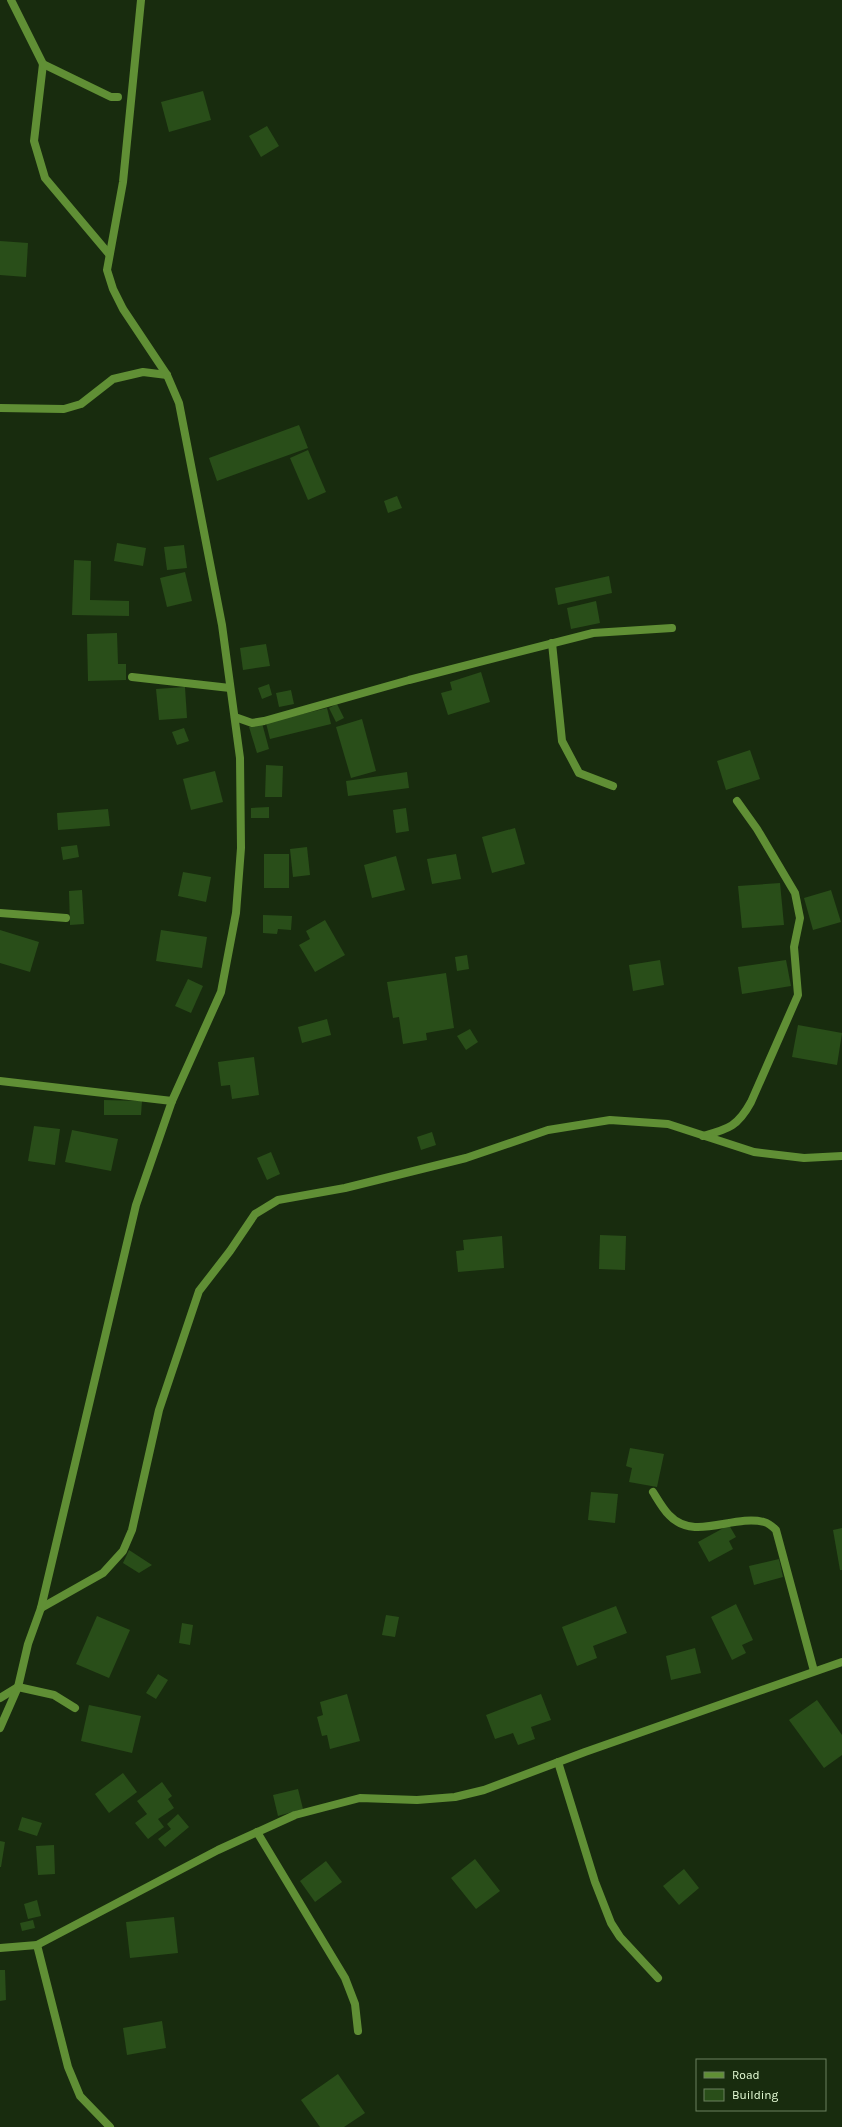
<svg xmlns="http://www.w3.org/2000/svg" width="842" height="2127" viewBox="0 0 842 2127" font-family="Karla,sans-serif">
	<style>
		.building { fill: #294e19 }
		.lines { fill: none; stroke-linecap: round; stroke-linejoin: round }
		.minor { stroke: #608f35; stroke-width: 8 }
	</style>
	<rect width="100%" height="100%" fill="#182c0e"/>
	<g class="building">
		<path d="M203 91 211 120 169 132 161 102Z"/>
		<path d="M267 126 279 146 261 157 249 136Z"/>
		<path d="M0 241 28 243 26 277 0 275Z"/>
		<path d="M299 425 308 448 217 481 209 458Z"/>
		<path d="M308 450 326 492 308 500 290 458Z"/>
		<path d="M397 496 402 508 388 513 384 501Z"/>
		<path d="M117 543 146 548 143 566 114 561Z"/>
		<path d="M184 545 187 568 167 570 164 547Z"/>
		<path d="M74 560 91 561 90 600 129 601V616L72 615Z"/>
		<path d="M185 572 192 601 167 607 160 578Z"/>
		<path d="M609 576 612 593 558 605 555 588Z"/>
		<path d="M596 601 600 623 571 629 567 608Z"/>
		<path d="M117 633 118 664H126V680L88 681 87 634Z"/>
		<path d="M266 644 270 666 243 670 240 648Z"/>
		<path d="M481 672 490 702 448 715 441 693 452 690 450 682Z"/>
		<path d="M269 684 272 695 262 699 258 688Z"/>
		<path d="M185 687 187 718 159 720 156 689Z"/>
		<path d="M291 690 294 704 279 707 276 693Z"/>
		<path d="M337 704 344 718 336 722 329 708Z"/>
		<path d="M327 708 331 724 270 739 266 723Z"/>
		<path d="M362 719 376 771 351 778 336 727Z"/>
		<path d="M262 723 269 749 257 753 249 727Z"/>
		<path d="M184 728 189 741 177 745 172 732Z"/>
		<path d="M750 750 760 779 726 790 717 761Z"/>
		<path d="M266 765 283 766 282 797H265Z"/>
		<path d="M215 771 223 802 191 810 183 779Z"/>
		<path d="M407 772 409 788 348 796 346 781Z"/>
		<path d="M269 807V818H251V808Z"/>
		<path d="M406 808 409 831 396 833 393 810Z"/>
		<path d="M108 809 110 826 58 830 57 813Z"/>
		<path d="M515 828 525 864 492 873 482 837Z"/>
		<path d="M77 845 79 857 63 860 61 847Z"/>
		<path d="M307 847 310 875 293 877 290 849Z"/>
		<rect x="264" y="854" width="25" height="34"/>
		<path d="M456 854 461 879 432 884 427 859Z"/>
		<path d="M396 856 405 890 372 898 364 865Z"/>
		<path d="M183 872 211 877 206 902 178 896Z"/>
		<path d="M780 883 784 925 742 928 738 886Z"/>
		<path d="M82 890 84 924 70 925 69 891Z"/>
		<path d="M831 890 841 922 813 930 804 898Z"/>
		<path d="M263 915 292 916 291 930 278 929 277 934 263 933Z"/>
		<path d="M325 920 345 955 315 972 299 945 310 939 306 931Z"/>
		<path d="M0 930 39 942 30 972 0 963Z"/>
		<path d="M161 930 207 937 202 968 156 961Z"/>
		<path d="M467 955 469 969 457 971 455 957Z"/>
		<path d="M660 960 664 985 633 991 629 965Z"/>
		<path d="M786 960 791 986 742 994 738 967Z"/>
		<path d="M446 973 454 1028 426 1033 427 1040 403 1044 399 1017 393 1018 387 982Z"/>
		<path d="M188 979 203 986 191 1013 175 1006Z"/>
		<path d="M327 1019 331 1035 302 1043 298 1027Z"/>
		<path d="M798 1025 842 1033 837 1065 792 1057Z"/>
		<path d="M470 1029 478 1042 466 1050 457 1036Z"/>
		<path d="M254 1057 259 1095 232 1099 230 1085 221 1086 218 1062Z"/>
		<path d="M104 1100 142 1101 141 1115H104Z"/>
		<path d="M34 1126 60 1129 55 1165 28 1161Z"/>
		<path d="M72 1130 118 1139 111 1171 65 1162Z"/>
		<path d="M432 1132 436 1145 421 1150 417 1137Z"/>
		<path d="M271 1152 280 1174 267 1180 257 1158Z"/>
		<path d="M600 1235 626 1236 625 1270 599 1269Z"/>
		<path d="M502 1236 504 1268 458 1272 456 1251 464 1250 463 1240Z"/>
		<path d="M630 1448 664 1454 657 1487 629 1482 632 1468 626 1466Z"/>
		<path d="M591 1492 618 1494 615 1523 588 1520Z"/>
		<path d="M729 1525 736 1537 729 1541 733 1549 709 1562 698 1542Z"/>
		<path d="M842 1528V1570H840L833 1530Z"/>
		<path d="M129 1550 152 1565 139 1573 123 1563Z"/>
		<path d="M779 1559 783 1577 754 1585 749 1566Z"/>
		<path d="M736 1604 753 1640 742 1645 746 1653 732 1660 711 1617Z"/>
		<path d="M616 1606 627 1633 593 1646 597 1658 577 1666 562 1627Z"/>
		<path d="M386 1615 399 1617 395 1637 382 1635Z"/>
		<path d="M97 1616 130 1630 109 1678 76 1664Z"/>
		<path d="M182 1623 193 1625 190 1645 179 1643Z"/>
		<path d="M695 1648 701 1673 671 1680 666 1656Z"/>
		<path d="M158 1674 168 1680 156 1699 146 1693Z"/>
		<path d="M347 1694 360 1741 330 1749 327 1735 322 1736 317 1717 323 1715 320 1702Z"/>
		<path d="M541 1694 551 1720 531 1727 535 1739 518 1745 513 1733 495 1739 486 1715Z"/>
		<path d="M817 1700 842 1735V1755L824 1768 789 1720Z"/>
		<path d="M89 1705 141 1716 132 1753 81 1741Z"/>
		<path d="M123 1773 137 1792 109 1813 95 1794Z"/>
		<path d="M162 1782 172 1796 168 1799 174 1808 158 1819 164 1827 148 1839 135 1823 147 1814 137 1801Z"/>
		<path d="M298 1789 303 1809 278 1816 273 1795Z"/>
		<path d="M178 1814 189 1827 165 1847 158 1839 171 1829 167 1824Z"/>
		<path d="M22 1817 42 1823 37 1836 18 1830Z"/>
		<path d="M0 1841 5 1842 1 1867H0Z"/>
		<path d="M54 1845 55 1874 38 1875 36 1846Z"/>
		<path d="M475 1859 500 1891 476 1909 451 1878Z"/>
		<path d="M326 1861 342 1882 315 1902 300 1881Z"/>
		<path d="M684 1869 699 1888 679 1905 663 1886Z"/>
		<path d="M37 1900 41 1916 28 1919 24 1904Z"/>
		<path d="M174 1917 178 1953 130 1958 126 1922Z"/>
		<path d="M33 1920 35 1928 22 1931 20 1923Z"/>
		<path d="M0 1970H5L6 2000 0 2001Z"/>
		<path d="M162 2021 166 2048 127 2055 123 2028Z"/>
		<path d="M338 2074 365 2113 344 2127H320L301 2100Z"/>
	</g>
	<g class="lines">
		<g class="minor">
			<path d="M11 0 43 64 34 141 45 178 109 254"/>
			<path d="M43 64 111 97H118"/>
			<path d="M0 408 64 409 81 404 113 379 143 372 167 375"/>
			<path d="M552 643 562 741 579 773 613 786"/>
			<path d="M132 677 230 688"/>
			<path d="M235 717 252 723 264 721 409 680 593 633 672 628"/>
			<path d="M0 913 66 918"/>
			<path d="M0 1081 172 1101"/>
			<path d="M703 1136C729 1129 738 1126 751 1102L798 995 794 947 800 918 795 893 757 829 737 801"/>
			<path d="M653 1492C658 1500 663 1509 669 1515 694 1542 733 1514 764 1522 768 1523 773 1527 776 1530L814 1671"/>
			<path d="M41 1608 103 1573 123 1551 132 1530 159 1410 199 1291 230 1251 255 1214 278 1200 345 1188 466 1158 548 1130 610 1120 668 1124 754 1152 804 1158 842 1156"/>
			<path d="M0 1698 18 1687 54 1695 75 1708"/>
			<path d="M0 1728 18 1687 28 1644 41 1608 136 1205 172 1101 221 992 236 913 241 848 240 758 222 625 179 403 167 375 123 309 113 289 107 270 123 182 141 0"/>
			<path d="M558 1762 595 1882 611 1923 620 1937 658 1978"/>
			<path d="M257 1832 345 1978 355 2004 358 2031"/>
			<path d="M37 1945 68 2067 80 2096 110 2127"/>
			<path d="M0 1948 37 1945 218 1850 295 1815 360 1798 417 1800 455 1797 484 1790 585 1752 842 1662"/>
		</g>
	</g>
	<rect x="696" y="2059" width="130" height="52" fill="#182c0e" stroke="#6b805f"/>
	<rect x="704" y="2072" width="20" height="6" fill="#608f35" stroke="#6b805f"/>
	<text x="732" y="2079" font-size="12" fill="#e8ffd9">Road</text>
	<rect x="704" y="2089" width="20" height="12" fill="#294e19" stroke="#6b805f"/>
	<text x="732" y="2099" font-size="12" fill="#e8ffd9">Building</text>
</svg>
